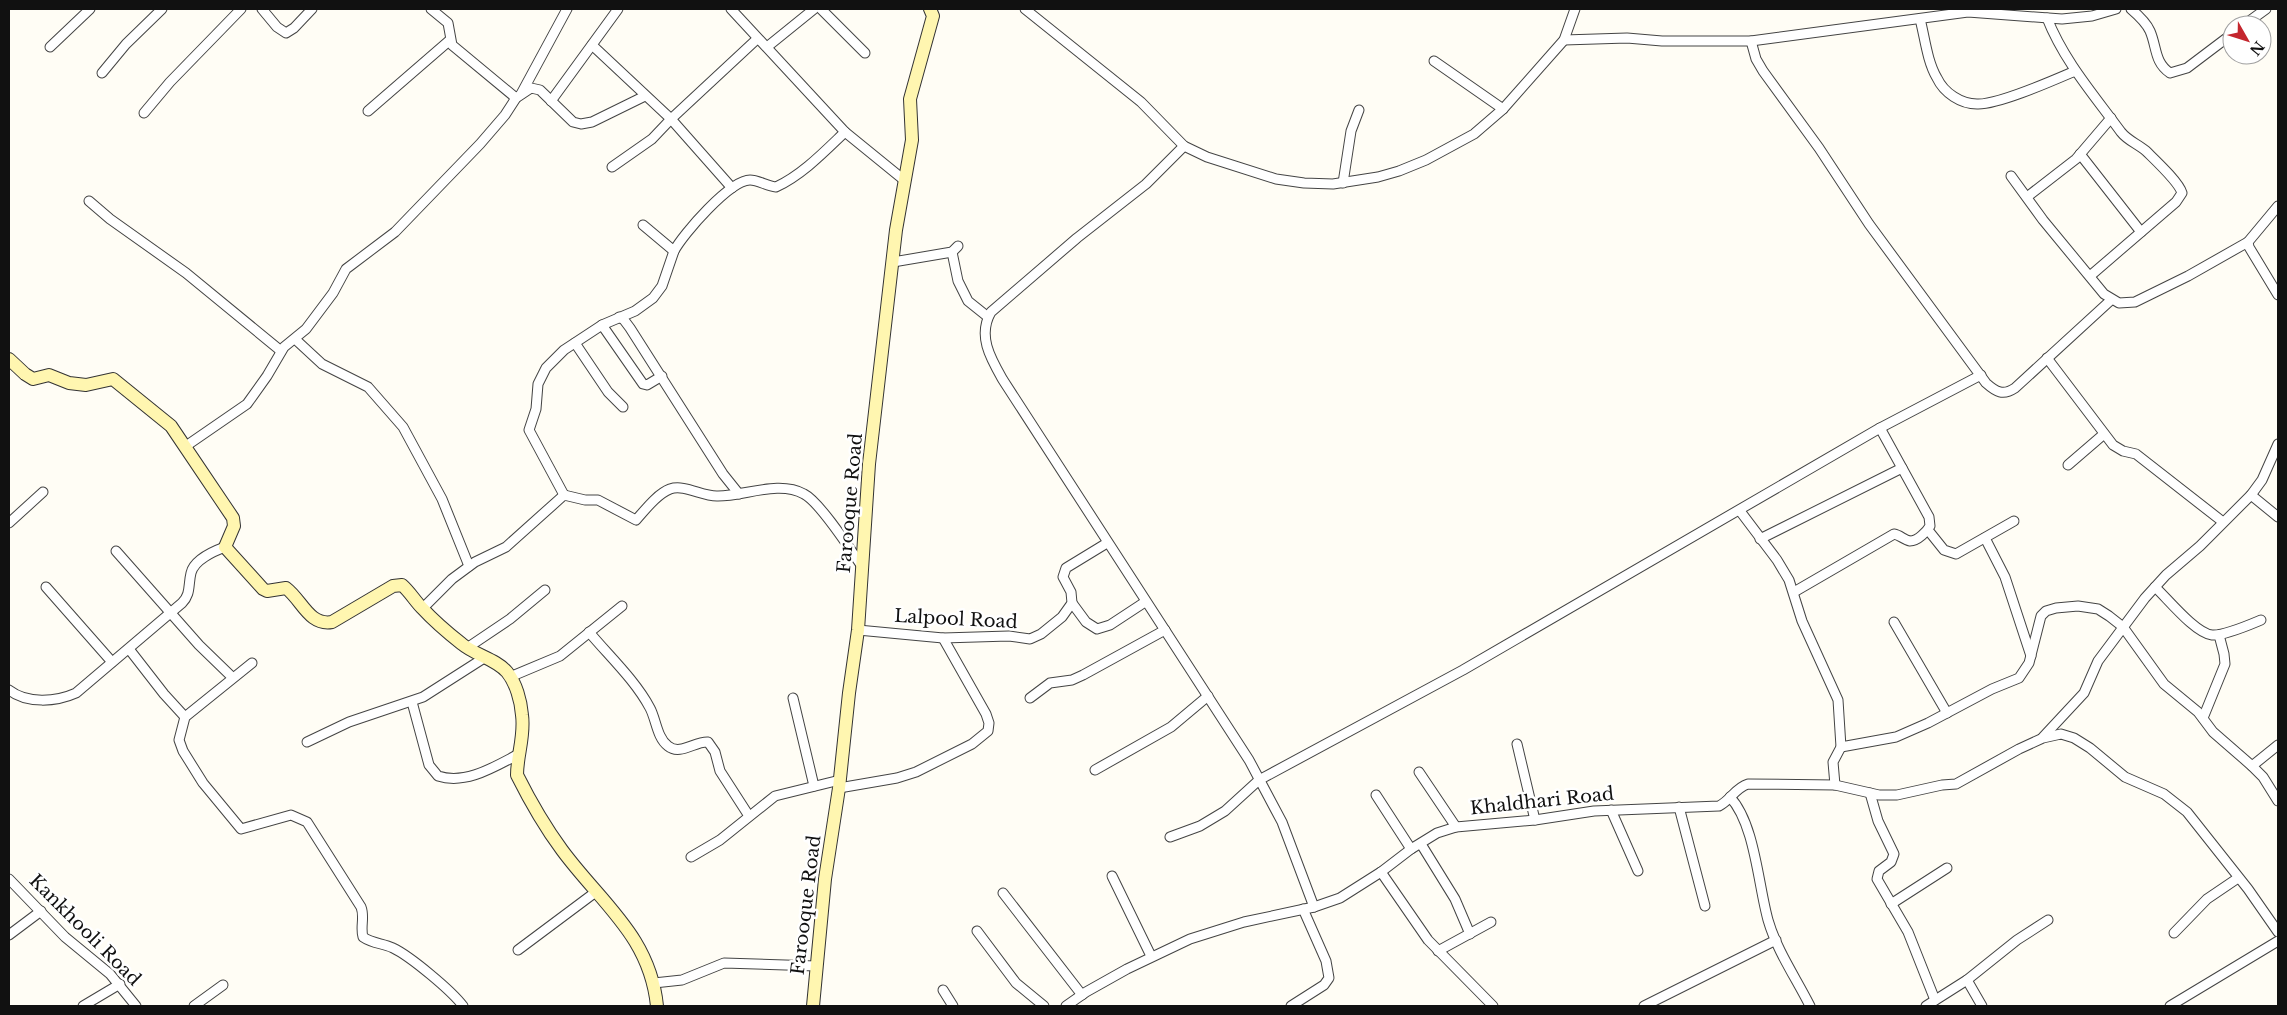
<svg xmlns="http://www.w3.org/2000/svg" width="2287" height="1015" viewBox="0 0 2287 1015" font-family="'Libre Baskerville',serif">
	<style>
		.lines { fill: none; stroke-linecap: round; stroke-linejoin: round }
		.street-casing { stroke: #444; stroke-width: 11 }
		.secondary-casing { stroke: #333; stroke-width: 14 }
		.street { stroke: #fff; stroke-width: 9 }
		.secondary { stroke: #fff6b0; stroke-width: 12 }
		.labels { text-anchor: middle; stroke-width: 5; stroke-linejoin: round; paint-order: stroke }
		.street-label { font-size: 18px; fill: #111; stroke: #fff }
	</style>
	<rect width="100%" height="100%" fill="#fffdf5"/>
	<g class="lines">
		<g class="street-casing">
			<g id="street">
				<path d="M262 9 277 27 286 33 294 28 312 9"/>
				<path d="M431 9 448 23 452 45 516 98"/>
				<path d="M731 9 845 132 904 180"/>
				<path d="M821 9 865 53"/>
				<path d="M1025 9 1141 102 1184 146 1207 157 1276 179 1304 183 1333 184 1378 177 1399 171 1426 160 1474 134 1503 109 1564 40 1575 9"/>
				<path d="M2131 9C2138 15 2146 22 2150 31 2157 47 2154 62 2170 73L2187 68 2232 34"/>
				<path d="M2047 18C2064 61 2094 95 2121 132 2128 141 2138 144 2146 151 2155 160 2179 182 2182 193L2176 202 2090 276"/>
				<path d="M1920 19C1925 38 1927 61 1937 78 1944 93 1961 104 1977 104 1998 105 2054 80 2075 71"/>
				<path d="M2244 25 2266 9"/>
				<path d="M1564 40 1627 38 1662 41H1751L1968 12 2062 19 2092 16 2116 9"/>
				<path d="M1751 41 1756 59 1763 71 1819 148 1869 224 1986 383C1996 392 2003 396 2015 388L2111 300"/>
				<path d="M592 45 671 119 732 188"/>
				<path d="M50 47 90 9"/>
				<path d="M767 47 814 9"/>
				<path d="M1434 61 1503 109"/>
				<path d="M102 73 126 44 162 9"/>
				<path d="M521 94 567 9"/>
				<path d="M551 101 618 9"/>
				<path d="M368 111 450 40"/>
				<path d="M144 113 170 82 241 9"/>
				<path d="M1184 146 1146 184 1077 238 991 312C977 336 991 359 1003 380L1249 760 1282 822 1314 907"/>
				<path d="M2080 154 2141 232"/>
				<path d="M612 167 652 139 671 119 757 39"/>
				<path d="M2011 176 2043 220 2104 294 2119 303 2135 302 2188 276 2248 242"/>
				<path d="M1343 183 1351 131 1359 110"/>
				<path d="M2027 197 2076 159 2111 118"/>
				<path d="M89 201 110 219 186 273 281 351"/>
				<path d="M2278 206 2248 242 2249 247 2278 295"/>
				<path d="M643 225 674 251C683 234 730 180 750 180 758 180 767 186 776 187 802 175 824 152 845 132"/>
				<path d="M952 252 958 281 968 301 988 317"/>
				<path d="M893 262 952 252 958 246"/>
				<path d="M619 317 624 320 630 328 723 474 739 494"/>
				<path d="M602 325 643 384 647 385 662 376"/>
				<path d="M295 339 322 364 368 387 403 427 442 499 469 566"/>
				<path d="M575 343 608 392 623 407"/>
				<path d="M2047 358 2113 445 2123 451 2136 454 2223 522"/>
				<path d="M186 446 247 404 267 376 284 347 306 329 333 293 346 269 395 232 480 144 505 115 516 98 531 88 540 90 573 122 581 124 592 122 645 96"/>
				<path d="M2068 465 2104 434"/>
				<path d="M564 495 529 430 536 409 538 384 546 368 564 350 602 325 635 311 653 298 662 286 674 251"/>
				<path d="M2251 495 2278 517"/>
				<path d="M1740 511 1777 560 1789 580 1802 621 1838 700 1841 747 1833 762 1835 785"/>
				<path d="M9 523 43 492"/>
				<path d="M1928 530 1944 550 1956 554 2014 521"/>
				<path d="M1985 538 2005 577 2031 656"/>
				<path d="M1760 539 1902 468"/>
				<path d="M116 551 199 645 232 677"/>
				<path d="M46 587 112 662"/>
				<path d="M2155 587C2168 599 2195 633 2212 635 2224 636 2249 625 2261 620"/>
				<path d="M1794 592 1894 534C1900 535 1904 540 1910 541 1918 541 1927 531 1930 526L1929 517 1880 428"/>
				<path d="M1072 603 1086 622 1097 629 1110 625 1145 602"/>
				<path d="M422 609 452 579 475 562 506 547 564 495 585 500H598L636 520C645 510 657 494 670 489 685 484 703 497 718 496 745 496 779 480 804 494 820 502 852 552 863 568"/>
				<path d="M1894 622 1947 713"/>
				<path d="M858 630 943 638 1009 636 1030 639 1041 634 1062 617 1072 603 1071 592 1063 577 1066 568 1107 543"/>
				<path d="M589 632C609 656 635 680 650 708 656 719 657 738 668 746 680 756 695 741 708 742L715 752 720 771 749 816"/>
				<path d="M467 648 510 619 545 590"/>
				<path d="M129 649 164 694 185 717"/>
				<path d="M252 663 185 717 179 740 183 751 203 783 241 829 291 815 307 822 361 907C365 917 360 927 363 937 373 944 383 943 393 948 410 956 452 991 463 1006"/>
				<path d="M510 677 560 656 622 606"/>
				<path d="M9 690C27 704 56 702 76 693L182 603C191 594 188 585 191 573 194 560 214 551 225 547"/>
				<path d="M793 698 814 786"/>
				<path d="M1030 698 1050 683 1072 680 1083 675 1165 630"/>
				<path d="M412 702 429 765 438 776C466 785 494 767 519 754"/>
				<path d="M2203 718 2225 664 2224 654 2219 635"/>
				<path d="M2043 737 2084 693 2098 661 2145 598 2166 575 2200 546 2251 495 2262 480 2278 444"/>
				<path d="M307 742 349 722 423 697 484 658"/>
				<path d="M1517 744 1535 820"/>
				<path d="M1841 747 1896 737 1928 723 1992 689 2019 678 2029 663 2041 616 2046 611 2056 608 2078 606 2098 609 2109 616 2123 627 2164 684 2198 712 2213 732 2252 766 2263 777 2278 801"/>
				<path d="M2252 766 2278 745"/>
				<path d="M1095 770 1171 727 1208 696"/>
				<path d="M1419 772 1456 827"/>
				<path d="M839 788 897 778 916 772 972 744 988 731 989 723 986 714 943 638"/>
				<path d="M1870 793 1878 821 1894 854 1891 862 1879 871 1877 879 1908 932 1935 1000"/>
				<path d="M1376 795 1411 849"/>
				<path d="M1730 797C1755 824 1758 884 1768 920 1777 951 1796 978 1810 1006"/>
				<path d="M1679 807 1705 906"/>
				<path d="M1611 810 1638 871"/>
				<path d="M1170 837 1200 826 1225 811 1259 780 1463 670 1880 428 1981 375"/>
				<path d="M1421 844 1455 899 1470 934"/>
				<path d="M691 857 720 840 775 796 840 780"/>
				<path d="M1381 872 1428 940 1493 1006"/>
				<path d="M1112 876 1151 956"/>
				<path d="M9 879 65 937 110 974 136 1006"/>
				<path d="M1003 893 1082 995"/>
				<path d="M1891 904 1947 868"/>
				<path d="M977 931 1016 983 1044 1006"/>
				<path d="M2174 933 2207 899 2238 878"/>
				<path d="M9 935 41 911"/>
				<path d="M518 950 597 891"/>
				<path d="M1438 951 1491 922"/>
				<path d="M1967 980 1982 1006"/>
				<path d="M654 983 682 980 724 963 816 966"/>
				<path d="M943 990 953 1006"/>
				<path d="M83 1006 120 984"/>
				<path d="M194 1006 223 985"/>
				<path d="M1066 1006 1086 992 1127 969 1190 939 1244 922 1314 907 1340 898 1381 872 1411 849 1437 833 1456 827 1535 820 1594 811 1719 806C1731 800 1735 788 1748 784L1835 785 1879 795H1897L1942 785 1956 784 2019 749 2043 738 2061 734 2074 738 2090 748 2125 777 2164 794 2187 812 2248 889 2278 932"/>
				<path d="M1291 1006 1324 985 1329 978 1326 961 1303 909"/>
				<path d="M1644 1006 1776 940"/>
				<path d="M1926 1006 1967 980 2017 940 2048 920"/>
				<path d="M2170 1006 2278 941"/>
			</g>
		</g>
		<g class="secondary-casing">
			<g id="secondary">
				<path d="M9 359 25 374 33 379 49 375 69 383 86 385 113 379 171 426 233 518 234 526 225 547 263 589 267 591 286 588C302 600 309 626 332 622L393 586 402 585C410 592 415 601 422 608 434 621 448 633 462 644 475 655 496 659 507 672 516 683 521 701 522 715 525 736 517 755 517 775 530 801 545 827 562 850 601 903 650 936 657 1006"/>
				<path d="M813 1006 825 879 839 788 849 693 858 630 869 464 896 230 912 140 910 99 933 16 930 9"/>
			</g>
		</g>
		<use href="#street" class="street"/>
		<use href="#secondary" class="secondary"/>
	</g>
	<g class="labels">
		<g class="street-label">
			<text transform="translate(850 503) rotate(-85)" y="6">Farooque Road</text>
			<text transform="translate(956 619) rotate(3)" y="6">Lalpool Road</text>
			<text transform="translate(1542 801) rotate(-6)" y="6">Khaldhari Road</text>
			<text transform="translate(806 905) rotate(-83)" y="6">Farooque Road</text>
			<text transform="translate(85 930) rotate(45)" y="6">Kankhooli Road</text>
		</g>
	</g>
	<rect width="2287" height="1015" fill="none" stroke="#111111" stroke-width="20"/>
	<g transform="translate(2247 40) rotate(129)"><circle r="24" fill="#ffffff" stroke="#a0a0a0"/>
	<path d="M0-4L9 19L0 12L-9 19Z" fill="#c4262e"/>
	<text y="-8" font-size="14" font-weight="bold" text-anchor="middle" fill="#111111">N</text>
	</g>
</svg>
